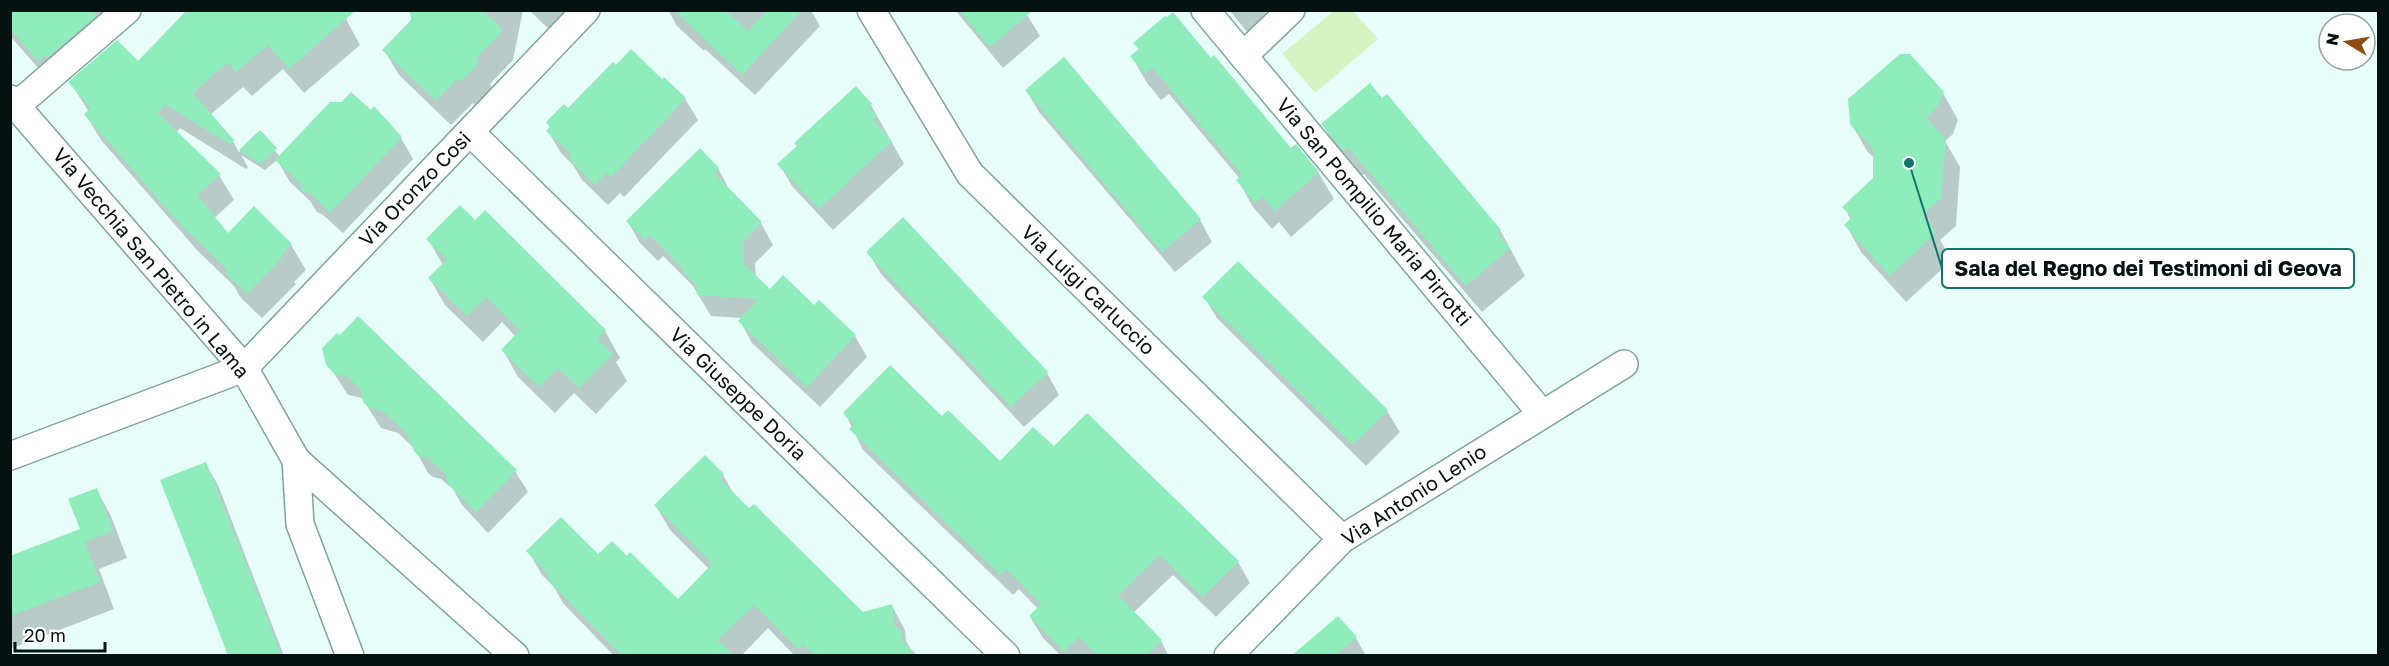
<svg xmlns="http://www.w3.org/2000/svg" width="2389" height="666" viewBox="0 0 2389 666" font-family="'Golos Text',sans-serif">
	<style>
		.green { fill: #d3f4c0 }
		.shadow { fill: #0003 }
		.building { fill: #8fedbc }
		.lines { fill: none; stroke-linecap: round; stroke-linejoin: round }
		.minor-casing { stroke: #7ea49e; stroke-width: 30 }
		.minor { stroke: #fff; stroke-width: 27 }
		.labels { text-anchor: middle; stroke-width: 4.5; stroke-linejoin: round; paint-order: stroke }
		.street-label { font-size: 20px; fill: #051211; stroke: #fff }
		.leader { fill: none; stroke: #0f766e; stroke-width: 2 }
		.callout-dot { fill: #0f766e; stroke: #fff; stroke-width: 2 }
		.callout { fill: #fff; stroke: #0f766e; stroke-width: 2 }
		.callout-label { font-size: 21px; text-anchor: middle; font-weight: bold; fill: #051211 }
	</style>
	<rect width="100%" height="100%" fill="#e7fefb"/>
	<path class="green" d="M1335 10 1353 11 1378 39 1315 93 1282 54Z"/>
	<g class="shadow">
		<path d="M10 10H139L107 39 110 43 64 84 61 81 54 86 10 36Z"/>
		<path d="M410 10H523L513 60 490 84 493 89 476 106 473 103 451 125 399 75 384 50 412 20Z"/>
		<path d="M529 10H572L552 32Z"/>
		<path d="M668 10H811L820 26 755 95 705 49 704 51 677 26Z"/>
		<path d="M955 10H1024L1040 36 1003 68Z"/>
		<path d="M1229 10H1289L1254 40Z"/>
		<path d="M346 19 360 45 304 93 283 69 252 96 243 87 210 115 233 141 239 152 260 132 280 157 401 138 413 159 343 233 322 214 317 212 310 201 290 182 277 160 265 170 241 155 248 167 246 169 180 128 176 133 219 175 234 200 214 218 228 235 291 245 306 270 294 282 296 284 262 318 241 298 234 286 197 250 101 140 86 115 89 112 70 82 138 63Z"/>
		<path d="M1135 43 1291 150 1318 172 1334 199 1291 237 1279 222 1272 229 1253 207 1238 180 1240 179 1169 94 1161 100 1147 83 1132 57 1140 50Z"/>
		<path d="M1064 59 1200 220 1212 242 1175 272 1039 112 1026 90Z"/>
		<path d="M616 67 685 99 698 120 624 197 620 193 608 205 582 180 573 165 561 153 548 131Z"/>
		<path d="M855 88 871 105 904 164 833 230 792 186 779 164Z"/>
		<path d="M1943 93 1958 120 1953 134 1945 141 1960 167 1956 226 1940 240 1952 260 1906 302 1861 252 1846 225 1851 220 1844 207 1875 178V159L1867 151 1851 123Z"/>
		<path d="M1323 125 1500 230 1525 276 1482 312 1364 174 1360 177 1338 151Z"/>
		<path d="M718 168 730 191 761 223 773 245 755 263 756 277 770 291 814 307 855 336 867 357 820 407 752 343 740 321 742 318 711 316 693 286 663 256 658 261 640 243 628 222Z"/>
		<path d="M475 222 605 331 620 358 616 362 627 381 596 414 574 393 555 413 518 377 503 350 516 337 502 322 483 342 445 305 430 279 443 265 428 239Z"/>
		<path d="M868 252 1047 373 1059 395 1024 427 881 274Z"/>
		<path d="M1238 263 1387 411 1400 432 1366 466 1217 318 1204 297Z"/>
		<path d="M328 364 515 471 528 492 488 533 462 505 453 489 441 479 433 477 428 473 415 449 398 433 381 428 362 398 348 395Z"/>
		<path d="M845 413 942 418 1000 463 1055 448 1238 562 1250 583 1216 617 1173 575 1133 613 1161 641 1169 656H1061L1043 638 1030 617 1038 609 1019 589 1013 595 863 450Z"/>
		<path d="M205 463 218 485 284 656H230Z"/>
		<path d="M723 475 735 496 863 614 892 606 905 630 906 641 915 656H795L768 628 741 656H614L563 603 554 587 542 575 528 551 598 556 678 601 709 569 670 530 656 506Z"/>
		<path d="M96 489 111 516 127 558 99 569 114 609 10 649V557L82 530Z"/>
		<path d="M1356 638 1366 656H1304Z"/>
	</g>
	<g class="building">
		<path d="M10 10H91L96 16 47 58 45 55 38 61 10 29Z"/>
		<path d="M187 10H356L289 69 268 45 236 72 228 62 193 93 234 140 231 145 165 104 158 113 221 174 197 195 228 233 254 206 292 244 281 256 282 258 247 294 225 273 228 270 181 225 84 114 91 108 68 82 117 40 138 61Z"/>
		<path d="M410 10H482L503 30 476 59 479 63 461 82 457 79 436 101 382 50 411 20Z"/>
		<path d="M674 10H725L748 31 767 10H802L742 75Z"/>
		<path d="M959 10H1033L990 47Z"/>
		<path d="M1173 12 1211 58 1214 55 1291 148 1296 144 1319 172 1275 211 1263 197 1255 203 1236 180 1242 175 1153 68 1145 74 1130 56 1139 49 1133 43 1165 16 1167 17Z"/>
		<path d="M631 49 662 79 664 77 686 98 611 177 606 173 595 185 568 158 572 155 546 131 550 127 546 122 564 104 568 108 613 62 616 65Z"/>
		<path d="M1900 54H1910L1944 92 1938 106 1926 118 1946 139 1941 198 1922 216 1937 232 1890 276 1844 225 1852 217 1842 207 1873 178V149L1850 124 1848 99Z"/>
		<path d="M1064 57 1201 219 1162 252 1025 90Z"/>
		<path d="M1370 83 1382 98 1387 94 1501 230 1497 233 1510 248 1466 286 1353 153 1348 148 1343 151 1321 124Z"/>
		<path d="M856 86 872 104 869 107 877 116 873 120 892 141 819 209 777 164 797 146 794 143Z"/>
		<path d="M351 92 371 110 374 106 402 137 330 213 309 192 302 191 300 183 275 160 330 102H342Z"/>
		<path d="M260 130 277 148 261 164 239 150Z"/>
		<path d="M700 148 719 168 714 173 762 222 744 241V264L770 289 783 275 814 305 819 300 856 335 807 387 738 321 759 299 697 295 696 285 683 272V269L650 235 645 240 626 221Z"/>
		<path d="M460 205 475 220 485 210 606 330 597 339 613 354 579 388 558 368 539 387 501 350 520 330 486 297 467 316 428 278 447 259 426 239Z"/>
		<path d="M903 217 1048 372 1011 407 866 252Z"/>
		<path d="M1238 261 1388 410 1353 445 1202 297Z"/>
		<path d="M358 316 517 470 476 512 448 484 446 475 428 458 419 456 414 451 407 434 385 413 368 407 363 402 361 389 348 377 335 374 326 365 322 348 337 333 340 335Z"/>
		<path d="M890 365 942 416 948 410 1000 461 1033 427 1054 446 1087 413 1239 561 1203 597 1160 555 1118 595 1162 640 1147 656H1098L1079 637 1064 652 1029 616 1041 604 1006 569 1000 575 849 429 854 424 843 413Z"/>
		<path d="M705 455 724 474 720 479 749 508 754 504 863 612 892 604 894 624 904 635 900 639 918 656H814L803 644 798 649 754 605 718 640 734 656H622L547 579 550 576 526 551 561 517 598 554 612 541 627 556 630 552 678 599 712 564 654 505Z"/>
		<path d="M206 462 247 566 282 656H228L216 624 160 480Z"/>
		<path d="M97 488 113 531 85 542 100 582 10 616V556L80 529 68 499Z"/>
		<path d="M1338 616 1357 637 1335 656H1291Z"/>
	</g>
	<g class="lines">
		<g class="minor-casing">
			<g id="minor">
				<path d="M871 10 970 174 1342 539"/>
				<path d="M1205 10 1542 414"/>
				<path d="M1243 56 1291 10"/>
				<path d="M10 99 244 368 296 460 515 656"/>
				<path d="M16 106 127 10"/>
				<path d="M470 132 1006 656"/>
				<path d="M10 456 244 368 586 10"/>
				<path d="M296 460 300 524 350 656"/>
				<path d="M1228 656 1342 539 1624 364"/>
			</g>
		</g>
		<use href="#minor" class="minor"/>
	</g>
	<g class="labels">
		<g class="street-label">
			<text transform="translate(415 189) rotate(-46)" y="7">Via Oronzo Cosi</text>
			<text transform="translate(1374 212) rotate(50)" y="7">Via San Pompilio Maria Pirrotti</text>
			<text transform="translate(151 263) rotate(50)" y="7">Via Vecchia San Pietro in Lama</text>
			<text transform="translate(1088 290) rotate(44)" y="7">Via Luigi Carluccio</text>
			<text transform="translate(738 394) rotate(44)" y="7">Via Giuseppe Doria</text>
			<text transform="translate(1414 495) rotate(-33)" y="7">Via Antonio Lenio</text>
		</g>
	</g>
	<path class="leader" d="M1909 163L1942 268"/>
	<circle class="callout-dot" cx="1909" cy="163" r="6"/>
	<rect class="callout" x="1942" y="249" width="412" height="39" rx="6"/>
	<g class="callout-label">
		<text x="2148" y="276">Sala del Regno dei Testimoni di Geova</text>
	</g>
	<rect width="2389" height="666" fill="none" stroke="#051211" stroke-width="24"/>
	<g transform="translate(2347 42) rotate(281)"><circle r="28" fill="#ffffff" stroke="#9ba0a0" stroke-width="1.5"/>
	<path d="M0-4.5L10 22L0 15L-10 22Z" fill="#8d4e14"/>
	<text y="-9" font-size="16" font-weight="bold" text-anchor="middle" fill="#051211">N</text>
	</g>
	<path d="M15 642v9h90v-9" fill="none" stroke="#051211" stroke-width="3"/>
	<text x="24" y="642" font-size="18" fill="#051211" stroke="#ffffff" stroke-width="4.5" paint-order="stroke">20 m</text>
</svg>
